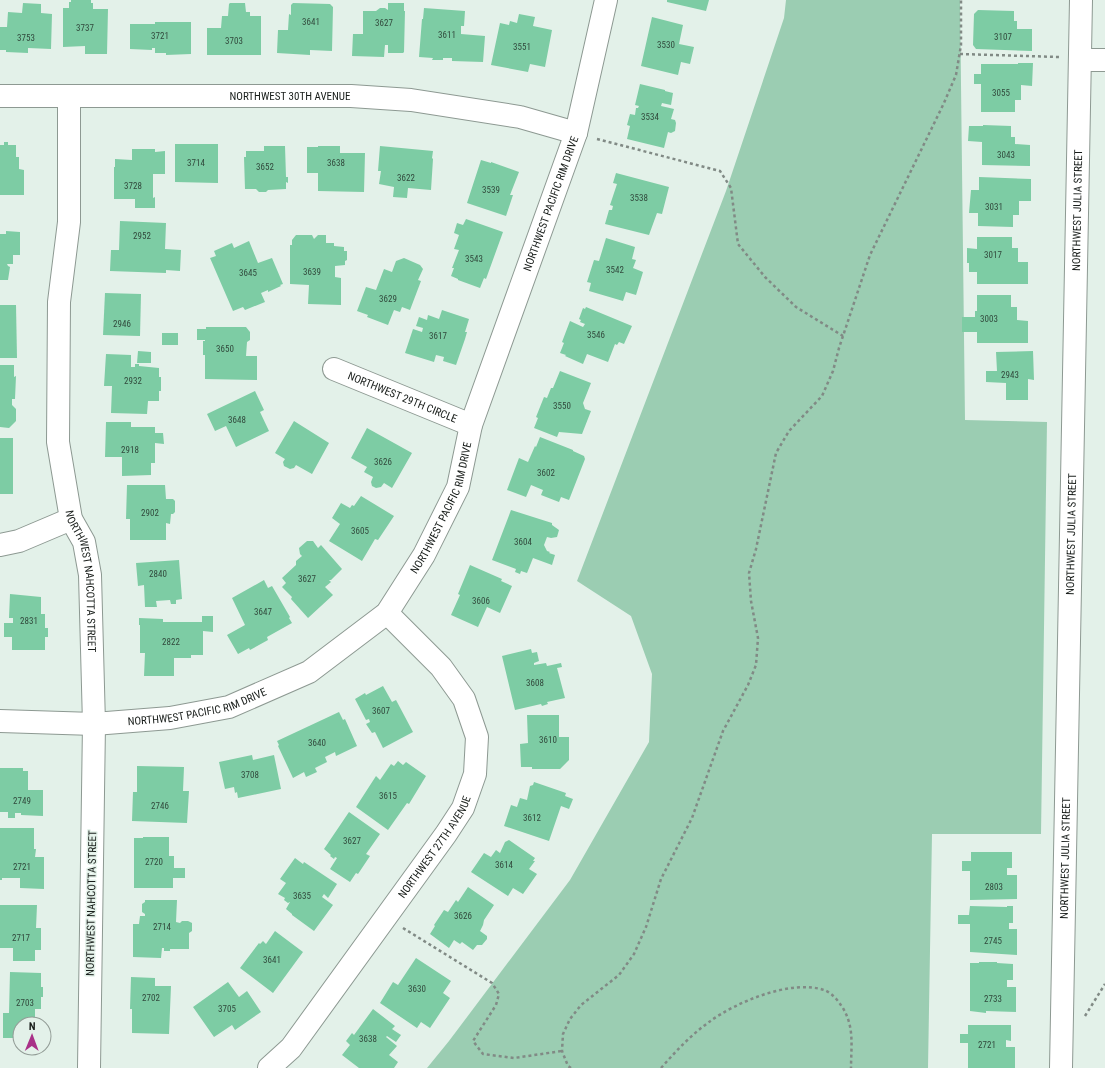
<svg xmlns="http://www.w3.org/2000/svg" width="1105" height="1068" viewBox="0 0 1105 1068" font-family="'Roboto Condensed',sans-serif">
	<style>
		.park { fill: #9bcdb2 }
		.building { fill: #7dcca4 }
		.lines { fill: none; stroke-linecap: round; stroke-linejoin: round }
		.minor-casing { stroke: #8d9992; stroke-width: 24 }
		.path { stroke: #818a85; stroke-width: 2.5; stroke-dasharray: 3 3; stroke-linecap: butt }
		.minor { stroke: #fff; stroke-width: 22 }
		.labels { text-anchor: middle; stroke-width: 3; stroke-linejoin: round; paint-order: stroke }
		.number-label { font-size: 9px; fill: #31493c }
		.street-label { font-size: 11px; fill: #181d1a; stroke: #e3f1e9 }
	</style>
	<rect width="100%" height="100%" fill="#e3f1e9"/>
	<path class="park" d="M786 0H960L965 420 1047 422 1041 834H932L928 1068H427L449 1041 570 880 649 742 652 674 631 616 577 581 726 191 784 18Z"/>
	<g class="building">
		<path d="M71 0H91V3H93V9H108L107 54H85V46L63 47V8H69V2H71Z"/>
		<path d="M667 0H709L706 11 667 2Z"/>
		<path d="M23 3 41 4V13L52 14 51 49 28 48V53L6 52V50H0V27H7L8 12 22 13Z"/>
		<path d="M230 3H245L246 12H250V16H261V55H207V28H221L222 16H228L229 4Z"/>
		<path d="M293 3 330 4 333 7 332 51 310 50V55L277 53 278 30H288L289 14 291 15V5Z"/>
		<path d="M388 3H404V11H405L404 52 403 53H388V45H385L384 57 352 56 353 34H363V11H376L380 8H385L388 10Z"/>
		<path d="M424 8 465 11 464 26H461V34L485 36 483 62 452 61V58H443V60H432L433 58 419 57 422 19H423Z"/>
		<path d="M978 10 1014 11V21H1017V29H1032V51L976 49 973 45 974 14Z"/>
		<path d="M519 14 535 17 533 26 552 30 545 67 530 64 528 72 491 65 500 23 509 25 510 21 517 23Z"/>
		<path d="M652 17 683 25 679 44 694 47 690 64 681 62 678 75 641 66Z"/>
		<path d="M155 22H191V54L166 55V53H155V48H152V50L130 49V24H155Z"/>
		<path d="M1018 63H1033L1032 86 1021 85V100H1015V112H981V84H974V74H981V64H1018Z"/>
		<path d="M640 84 665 90V91L673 93 671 105 662 103 661 106 674 109 671 119 675 120 676 123 675 131 671 133 668 132 664 148 627 139 630 126 627 125 630 114 635 115 636 108H638L639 106 635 105Z"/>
		<path d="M983 125 1011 126V137H1015V144L1030 145V166L982 165V142L968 141 969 126H983Z"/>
		<path d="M4 142H8V145H16V157H19V169L24 170V195H0V145H4Z"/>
		<path d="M175 144H218V183L175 182Z"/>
		<path d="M264 146H285L286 177H288V183L286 182V189L268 190 266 192H259L256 189H245L244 157H246V151H264Z"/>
		<path d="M318 146H340V153H365L364 192 318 191V173H307V147H318Z"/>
		<path d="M380 146 433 151 432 158 433 159 431 190 408 188 407 198 393 197 394 187 379 184 381 171H378Z"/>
		<path d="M132 149H155V152L165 151V174H153V198L155 197V208H135V199H114V167H115V159L132 160Z"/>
		<path d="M481 160 491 163V162L519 172 510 195H513L506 216 467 203Z"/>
		<path d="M616 173 669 187 662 214 657 213 649 235 605 224 609 210H612L613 206 610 205 617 184 613 183Z"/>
		<path d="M979 177 1031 179V201H1019V215H1013V227L978 226V213H969L971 190H979Z"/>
		<path d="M466 219 503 232 486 279 484 278 480 288 458 280V279L451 276 454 268H452L459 250 454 249 459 235 454 233 457 223 463 225Z"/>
		<path d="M120 221 166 223 165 249 181 250 180 271 166 270V273L110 271 111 250H119Z"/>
		<path d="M6 231 20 232V255H13V264H7L8 266 10 267 8 280H0V234H6Z"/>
		<path d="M296 235H312L314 239 318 235H326V243H334V246L344 247V251H347V260L345 261V265L335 266V277L341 278V305L308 304 309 285 290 284V245H292V240Z"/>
		<path d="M977 237H1012V248H1018V262H1028V284H977V272H969V263H967V248L977 249Z"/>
		<path d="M606 238 635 247 632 259 636 260 633 268 643 272 636 295 626 292 623 301 589 291 591 283 587 282 594 260 599 261Z"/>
		<path d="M249 241 258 263 272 258 283 284 280 285 281 286 268 292V290L261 293 265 302 245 310 243 307 233 311 210 258 216 256 214 251 232 243 234 248Z"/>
		<path d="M404 258 420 265 423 269 418 280 421 281 410 310 402 307 400 312 394 310 388 325 367 317 368 315 357 311 366 287 376 290 384 269 392 272 396 261Z"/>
		<path d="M105 293 141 294 140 336 103 335Z"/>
		<path d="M977 295H1011V307H1017V320L1028 321V343H977V332H962V317H975V311H977Z"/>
		<path d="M0 305H16L17 358H0Z"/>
		<path d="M586 307 632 326 624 344 619 342 617 345 615 344 608 362 587 354 583 364 565 356 566 355 560 353 564 343 562 342 570 321 583 327 585 324 580 322 581 320 579 319 583 308 585 309Z"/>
		<path d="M442 310 469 319 465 332H467L465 339 456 365 443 361 444 357 436 355 434 362 405 353 413 329 422 332 423 328 416 326 419 317 427 320 428 315 439 319Z"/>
		<path d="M206 327H246L250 332V340L247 342 246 356H257V380L205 379V355H203V341H205V340H197V329H206Z"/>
		<rect x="162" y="333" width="16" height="12"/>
		<path d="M138 351 151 352V363H137Z"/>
		<path d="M1033 351 1034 380 1028 379V400H1006V383L986 382V371H997L996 352Z"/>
		<path d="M106 354 131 355V367H135V364H139V366L159 368V377H161V391H159V401H148L147 414 111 413 112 386H104Z"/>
		<path d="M0 365H14V377L16 376 15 399H12V405L16 409V421L9 428 0 427Z"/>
		<path d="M560 371 591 383 583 403 585 409 591 411 582 434 559 432 557 437 534 428 538 418 536 417 544 397 547 398 551 388H553Z"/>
		<path d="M255 391 264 410 260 412 269 431 236 447 226 426 215 431 207 414Z"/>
		<path d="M294 421 329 443 312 474 296 465 294 468 290 469 284 466 283 462 285 459 275 453Z"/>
		<path d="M106 422H131V427H155V433H163L164 444 155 443V463H151V475L122 476V457H105Z"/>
		<path d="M367 428 412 453 392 488 384 483 381 487 376 488 372 486 371 482 373 477 364 472 367 467 351 458Z"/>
		<path d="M540 437 573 450V451L584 456 585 459 569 500 561 497 559 502 541 495 543 490 531 485 526 497 507 490 519 458 528 462 535 446 536 447Z"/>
		<rect x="0" y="438" width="13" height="56"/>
		<path d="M127 485H165L166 499H173L175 501V512L173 514H171L170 524 166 523V540H130V519H126Z"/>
		<path d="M361 496 394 516 378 540 375 539 362 561 329 541 340 524 332 518 341 503 350 508 352 505 354 506Z"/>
		<path d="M511 510 552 523V525L559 530 557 537 551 538 547 537 544 545 547 551 550 552 549 553 555 555 552 565 533 558 527 573 521 571 520 574 515 572 516 569 492 560Z"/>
		<path d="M307 541H313L318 548 321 545 342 569 331 580H329L331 582 325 587 333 595 308 618 291 599 292 597 282 587 286 583 282 578 296 565V561L302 556 300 554 299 548Z"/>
		<path d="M179 560 182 599 176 600V604H171L170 600 156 601 157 607H145L144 585 138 586 136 563Z"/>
		<path d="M470 565 502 579 501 581 512 586 500 613 487 607 478 627 451 615 460 595 458 594Z"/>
		<path d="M264 580 268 588 272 586 290 617 289 618 292 623 267 637 268 640 250 650 249 648 238 654 227 635 245 625 232 598Z"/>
		<path d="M10 594 41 597V614H45V628H48V637H45V650H12V637H4V623H13V618H9Z"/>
		<path d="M202 616H213V632L203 631V655H191V658H174V676H144L145 653H140V625H139V618L163 619V622H202Z"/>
		<path d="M531 649 532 653 537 652 539 661 534 663V665L546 663 547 666 561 663 562 667 557 668 565 698 547 702 548 704 542 706 541 704 515 710 502 656Z"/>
		<path d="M383 686 392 702 396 700 413 732 383 748 375 732 372 733 366 724 370 722 369 719 366 720 355 699 365 693 366 695Z"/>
		<path d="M339 712 343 720 345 719 357 746 336 756 335 752 325 757 327 762 315 768 317 772 306 777 304 772 293 778 278 746 279 745 277 741Z"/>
		<path d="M527 715H559V737H569V760L560 769H532V767H521L520 744 528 743Z"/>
		<path d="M252 755 253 760 274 755 281 789 238 798 237 792 235 793 234 787 225 789 219 762Z"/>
		<path d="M398 761 403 765 406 762 426 776 409 804 407 803 388 830 356 807 376 776 380 780 391 764 394 766Z"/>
		<path d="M137 766 184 767 183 791H189L187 823 132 821 133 792H137Z"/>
		<path d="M0 768H23V771H28V790H43V816L21 815V813H15V818H8V812H0Z"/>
		<path d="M534 782 566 793 565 796 573 799 569 809 561 806 549 841 504 826 511 805 517 807 520 798 527 800 530 786 533 785Z"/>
		<path d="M349 812 380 834 366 854 370 856 358 874 356 873 350 882 330 869 337 858 335 857 334 859 330 856 331 855 324 849Z"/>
		<path d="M0 828H34V849H36L35 857H44V889L20 888V878H2V880H0Z"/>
		<path d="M143 837H169V856H174V868H185V878H173V888H134V838H143Z"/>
		<path d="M509 840 535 858 533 861H535L529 869 537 874 523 894 513 888 508 896 471 872 484 853 491 857 496 850 500 853 505 842Z"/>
		<path d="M971 852H1012V868H1007V875H1017V899L970 900V871H962V861H971Z"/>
		<path d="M295 858 303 864 304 862 337 884 328 898 324 894 322 897 333 905 314 931 292 915V914L286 909 290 902 288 903 284 900 285 898 278 894 286 883 280 879Z"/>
		<path d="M468 887 494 905 484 920 483 925 480 931 487 936V939L482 945H477L473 950 462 942 460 944 454 940 449 948 430 934 435 926 434 925 444 910 448 912 456 900 458 902Z"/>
		<path d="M145 900H177L176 922 180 923 182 921H188L192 923V931L189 933V949H170V951H164V948H162L161 958 133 957V924H139L140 916H145V914L142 912V904L145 902Z"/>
		<path d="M0 905H37L36 928H41V950H35V961H13V948H0Z"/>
		<path d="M970 906 1007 907V906H1013V923H1009V929H1017V955L970 952V924H958V915H969Z"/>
		<path d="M275 931 303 952 273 993 240 968 259 943 260 944 263 941 266 944Z"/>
		<path d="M416 958 451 981 443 993 450 998 430 1028 421 1022 417 1028 380 1003 393 982 398 985Z"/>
		<path d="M979 962H997V963L1013 964V980H1007V987H1016V1012L986 1011V1013L970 1011V963H979Z"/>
		<path d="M10 972 41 973V987H43V997H41V1009H35V1024H20V1038H3V1013H9Z"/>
		<path d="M131 977 155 978V986H171L169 1034 132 1033V1009H130Z"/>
		<path d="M228 982 239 997 247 991 261 1012 235 1030 232 1025 214 1037 193 1007Z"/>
		<path d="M373 1009 395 1026 392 1029 401 1035 396 1042 387 1036 386 1037 397 1046 389 1055 398 1062 394 1068H359L342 1055 350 1045 346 1041 352 1033 354 1035Z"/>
		<path d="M968 1025H1011V1041L1006 1040V1047H1015V1068H968V1043H960V1034H968Z"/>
	</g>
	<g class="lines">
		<g class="minor-casing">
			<g id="minor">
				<path d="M1080 60H1105"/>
				<path id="s1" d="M0 96H351L411 100 520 117 576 133"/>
				<path id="s2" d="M69 97V222L59 302 58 442 71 519 84 542 90 575 94 724 89 1068"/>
				<path id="s3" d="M334 369 471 425"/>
				<path d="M0 545 19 541 71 519"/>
				<path id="s4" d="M0 721 94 724 170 718 229 707 309 672 387 613 424 555 458 487 471 425 576 133 606 0"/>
				<path id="s5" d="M269 1068 291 1048 446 834 463 808 475 774 477 737 464 699 441 667 387 613"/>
				<path id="s6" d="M1061 1068 1081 0"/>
			</g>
		</g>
		<g class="path">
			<path d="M960 54 1059 57"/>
			<path d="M597 139 720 171 731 188 738 244 765 277 796 307 843 336"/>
			<path d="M403 928 492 983 499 994 496 1005 473 1041 483 1054 514 1058 562 1051"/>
			<path d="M1085 1016 1105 984"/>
			<path d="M571 1068 568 1066 562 1051 563 1034 570 1019 581 1005 619 975 634 954 646 927 661 879 692 818 723 731 748 685 756 665 758 638 751 601 749 573 756 549 776 453 789 431 822 396 833 371 839 348 870 255 944 103 956 75 961 45V0"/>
			<path d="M661 1068C676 1051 691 1035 709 1022 736 1002 791 979 824 990 833 993 842 1005 846 1014 854 1031 851 1050 851 1068"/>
		</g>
		<use href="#minor" class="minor"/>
	</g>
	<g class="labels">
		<g class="number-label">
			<text x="311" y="25">3641</text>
			<text x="384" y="26">3627</text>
			<text x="85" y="31">3737</text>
			<text x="447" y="38">3611</text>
			<text x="160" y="39">3721</text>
			<text x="1003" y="40">3107</text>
			<text x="26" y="41">3753</text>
			<text x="234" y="44">3703</text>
			<text x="666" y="48">3530</text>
			<text x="522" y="50">3551</text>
			<text x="1001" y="96">3055</text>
			<text x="650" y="120">3534</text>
			<text x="1006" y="158">3043</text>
			<text x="196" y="166">3714</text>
			<text x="336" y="166">3638</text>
			<text x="265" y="170">3652</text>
			<text x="406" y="181">3622</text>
			<text x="133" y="189">3728</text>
			<text x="491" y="193">3539</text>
			<text x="639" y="201">3538</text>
			<text x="994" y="210">3031</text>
			<text x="142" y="239">2952</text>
			<text x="993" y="258">3017</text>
			<text x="474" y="262">3543</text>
			<text x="615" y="273">3542</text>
			<text x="312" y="275">3639</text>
			<text x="248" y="276">3645</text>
			<text x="388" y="302">3629</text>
			<text x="989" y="322">3003</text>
			<text x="122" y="327">2946</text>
			<text x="596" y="338">3546</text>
			<text x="438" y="339">3617</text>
			<text x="225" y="352">3650</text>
			<text x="1010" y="378">2943</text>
			<text x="133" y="384">2932</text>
			<text x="562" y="409">3550</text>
			<text x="237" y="423">3648</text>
			<text x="130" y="453">2918</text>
			<text x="383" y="465">3626</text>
			<text x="546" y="476">3602</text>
			<text x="150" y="516">2902</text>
			<text x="360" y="534">3605</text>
			<text x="523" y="545">3604</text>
			<text x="158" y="577">2840</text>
			<text x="307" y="582">3627</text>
			<text x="481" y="604">3606</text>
			<text x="263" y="615">3647</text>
			<text x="29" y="624">2831</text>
			<text x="171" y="645">2822</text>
			<text x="535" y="686">3608</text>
			<text x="381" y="714">3607</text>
			<text x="548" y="743">3610</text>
			<text x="317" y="746">3640</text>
			<text x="250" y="778">3708</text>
			<text x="388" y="799">3615</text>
			<text x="22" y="804">2749</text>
			<text x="160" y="809">2746</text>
			<text x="532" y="821">3612</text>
			<text x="352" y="844">3627</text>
			<text x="154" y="865">2720</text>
			<text x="504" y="868">3614</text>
			<text x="22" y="870">2721</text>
			<text x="994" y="890">2803</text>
			<text x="302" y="899">3635</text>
			<text x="463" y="919">3626</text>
			<text x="162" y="930">2714</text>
			<text x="21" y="941">2717</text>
			<text x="993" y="944">2745</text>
			<text x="272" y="963">3641</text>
			<text x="417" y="992">3630</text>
			<text x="151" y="1001">2702</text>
			<text x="993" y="1002">2733</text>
			<text x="25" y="1006">2703</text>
			<text x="227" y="1012">3705</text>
			<text x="368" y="1042">3638</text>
			<text x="987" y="1048">2721</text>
		</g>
		<g class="street-label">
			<text dy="4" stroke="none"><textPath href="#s1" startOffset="290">NORTHWEST 30TH AVENUE</textPath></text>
			<text dy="4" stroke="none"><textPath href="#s4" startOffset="859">NORTHWEST PACIFIC RIM DRIVE</textPath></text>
			<text dy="4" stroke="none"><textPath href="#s6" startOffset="858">NORTHWEST JULIA STREET</textPath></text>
			<text dy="4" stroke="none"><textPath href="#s3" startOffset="74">NORTHWEST 29TH CIRCLE</textPath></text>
			<text dy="4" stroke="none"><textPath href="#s4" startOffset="535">NORTHWEST PACIFIC RIM DRIVE</textPath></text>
			<text dy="4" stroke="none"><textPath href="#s6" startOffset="534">NORTHWEST JULIA STREET</textPath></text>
			<text dy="4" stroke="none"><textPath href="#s2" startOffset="488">NORTHWEST NAHCOTTA STREET</textPath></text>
			<text dy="4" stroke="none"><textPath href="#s4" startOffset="199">NORTHWEST PACIFIC RIM DRIVE</textPath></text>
			<text dy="4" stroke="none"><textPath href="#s5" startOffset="277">NORTHWEST 27TH AVENUE</textPath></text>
			<text dy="4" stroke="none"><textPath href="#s6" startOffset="210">NORTHWEST JULIA STREET</textPath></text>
			<text transform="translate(91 903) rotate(-89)" y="4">NORTHWEST NAHCOTTA STREET</text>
		</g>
	</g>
	<g transform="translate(32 1036) rotate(1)"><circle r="19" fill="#e3f1e9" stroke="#929c96"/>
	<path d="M0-3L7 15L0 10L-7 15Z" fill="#a93188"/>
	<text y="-6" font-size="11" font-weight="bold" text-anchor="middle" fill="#181d1a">N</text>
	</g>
</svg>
